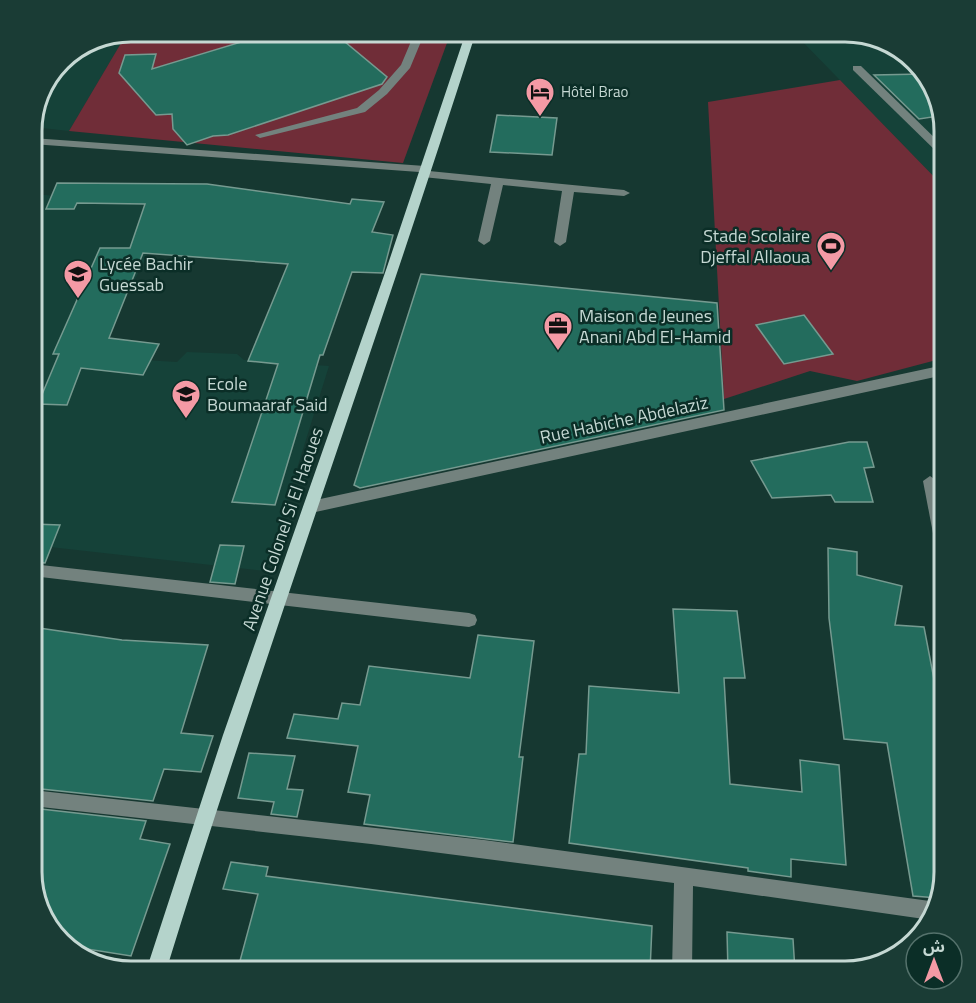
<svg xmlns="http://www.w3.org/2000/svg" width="976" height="1003" viewBox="0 0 976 1003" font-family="'Titillium Web','Noto Sans Arabic',sans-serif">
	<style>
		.built { fill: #154239 }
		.green { fill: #702d38 }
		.building { fill: #236c5d; stroke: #769a90; stroke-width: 1.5 }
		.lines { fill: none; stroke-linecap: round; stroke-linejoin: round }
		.minor { fill: #73827e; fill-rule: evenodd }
		.major { fill: #b4d3cb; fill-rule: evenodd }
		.labels { text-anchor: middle; stroke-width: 5; stroke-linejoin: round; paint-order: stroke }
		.far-poi-label { font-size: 15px; fill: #c5d8d3; stroke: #0b2e27; text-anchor: start }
		.poi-label { font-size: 18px; fill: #c5d8d3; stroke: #0b2e27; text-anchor: start }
		.street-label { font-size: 18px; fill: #c5d8d3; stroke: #0b2e27 }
		.rim { fill: none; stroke: #c5d8d3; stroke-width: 3 }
	</style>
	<rect width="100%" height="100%" fill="#163831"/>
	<g class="built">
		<path d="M852 32 889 42 920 66 944 131V187L799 38Z"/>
		<path d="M127 33 69 131 32 127 65 56Z"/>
		<path d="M32 194 174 205 94 357 177 362 187 352 237 354 244 360 329 366 265 571 32 545Z"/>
	</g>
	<g class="green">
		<path d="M131 32H451L403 163 69 131 127 33Z"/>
		<path d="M840 80 944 187V358L857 381 810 371 724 399 708 102Z"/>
	</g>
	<g class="building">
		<path d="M274 32H333L387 77 382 84 228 135 213 136 187 145 173 129 172 114 156 115 119 73 125 55 156 54 152 69Z"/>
		<path d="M923 74 939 116 919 119 874 75Z"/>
		<path d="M497 115 557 118 552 155 490 152Z"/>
		<path d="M57 183 207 184 350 204 352 199 384 202 372 232 393 235 383 273 352 272 323 355H320L275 505 232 502 278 364 248 361 288 264 143 253 109 338 159 344 143 375 81 368 67 405 38 404 59 354H53L100 248H130L145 204 77 203 74 209H46Z"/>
		<path d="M421 274 717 303 724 410 360 488 354 485Z"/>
		<path d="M804 315 833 354 784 364 756 325Z"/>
		<path d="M849 442H867L874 467 864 468 873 502H835L831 495 772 498 751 461Z"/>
		<path d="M32 524 60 525 45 563 32 562Z"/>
		<path d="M220 545 244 546 235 584 210 582Z"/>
		<path d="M828 548 857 552V575L902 586 895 625 924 627 941 716H945V872L938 898 913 896 887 743 844 739 829 618Z"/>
		<path d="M673 609 737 611 745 678H724L730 784 802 792 800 760 839 765 846 865 791 859V877L748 871V868L569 843 579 754H586L589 686 679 693Z"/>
		<path d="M32 627 122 640 208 645 181 733 213 736 201 772 164 769 153 801 32 788Z"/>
		<path d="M478 635 534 641 519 757H523L513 842 364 824 370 795 348 792 358 746 287 738 294 714 338 719 342 703 360 705 369 666 470 678Z"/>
		<path d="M249 753 295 756 287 789 303 790 297 817 271 814 274 802 238 798Z"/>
		<path d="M32 808 146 821 140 839 170 844 131 956 68 946 56 937 32 872Z"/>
		<path d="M231 862 268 867 266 876 652 926 650 971 237 972 258 894 223 889Z"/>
		<path d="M727 932 793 939 795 971H728Z"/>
	</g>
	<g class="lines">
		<g class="minor">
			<path d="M415 32H425L410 68 387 94 365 112 260 138 255 135 357 108 379 90 401 65Z"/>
			<path d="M428 32H446L473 39 468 42Z"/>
			<path d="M853 66H861L944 147V156L940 155 853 70Z"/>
			<path d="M32 138 425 166 429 167V171L624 190 630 193 624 196 574 192 566 242 560 246 554 242 562 191 503 185 490 241 484 245 478 241 491 184 423 177 419 176V172L32 144Z"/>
			<path d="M944 365V375L311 513 306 511 303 507 306 503 311 501Z"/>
			<path d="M930 476 937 481 944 515V555L939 553 936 549 923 481Z"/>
			<path d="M32 564 469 613 475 615 477 620 475 625 469 627 32 576Z"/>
			<path d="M32 790 484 840 937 902 931 920 693 886 692 971H672L674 883 371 844 32 806Z"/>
		</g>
		<path class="major" d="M466 32H476C376 346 263 656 166 971H146L223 735 387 267Z"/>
	</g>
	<defs>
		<g id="hotel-pin" transform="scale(1.5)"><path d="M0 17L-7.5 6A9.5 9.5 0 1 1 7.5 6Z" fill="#f49aa5" stroke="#0b2e27"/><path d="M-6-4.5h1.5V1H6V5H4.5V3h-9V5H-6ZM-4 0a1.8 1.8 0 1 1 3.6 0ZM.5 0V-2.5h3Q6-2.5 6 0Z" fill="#111"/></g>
		<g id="stadium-pin" transform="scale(1.5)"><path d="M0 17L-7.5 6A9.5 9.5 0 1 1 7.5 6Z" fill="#f49aa5" stroke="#0b2e27"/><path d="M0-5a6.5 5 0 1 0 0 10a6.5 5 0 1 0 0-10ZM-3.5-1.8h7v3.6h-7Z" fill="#111"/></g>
		<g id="school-pin" transform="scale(1.5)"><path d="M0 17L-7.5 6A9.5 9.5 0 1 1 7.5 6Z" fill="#f49aa5" stroke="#0b2e27"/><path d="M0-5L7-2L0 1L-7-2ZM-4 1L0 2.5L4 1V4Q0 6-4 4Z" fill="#111"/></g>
		<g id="office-pin" transform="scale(1.5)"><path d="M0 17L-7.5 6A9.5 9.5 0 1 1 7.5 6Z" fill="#f49aa5" stroke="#0b2e27"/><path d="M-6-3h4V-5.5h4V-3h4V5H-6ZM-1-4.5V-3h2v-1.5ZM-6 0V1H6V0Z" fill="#111"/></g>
	</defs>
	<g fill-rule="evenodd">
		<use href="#hotel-pin" x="540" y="92"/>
		<use href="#stadium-pin" x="831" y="246"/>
		<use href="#school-pin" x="78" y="274"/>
		<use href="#office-pin" x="558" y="326"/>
		<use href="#school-pin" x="186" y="394"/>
	</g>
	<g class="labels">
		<g class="far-poi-label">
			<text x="561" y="97">Hôtel Brao</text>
		</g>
		<g class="poi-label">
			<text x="810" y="242" text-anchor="end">Stade Scolaire<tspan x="810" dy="21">Djeffal Allaoua</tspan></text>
			<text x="99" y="270">Lycée Bachir<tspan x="99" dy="21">Guessab</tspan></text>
			<text x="579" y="322">Maison de Jeunes<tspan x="579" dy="21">Anani Abd El-Hamid</tspan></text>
			<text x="207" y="390">Ecole<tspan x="207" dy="21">Boumaaraf Said</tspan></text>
		</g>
		<g class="street-label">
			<text transform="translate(624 420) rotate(-12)" y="6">Rue Habiche Abdelaziz</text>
			<text transform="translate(283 529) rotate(-71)" y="6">Avenue Colonel Si El Haoues</text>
		</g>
	</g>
	<path d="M0 0H976V1003H0ZM131 42H845A89 89 0 0 1 934 131V872A89 89 0 0 1 845 961H131A89 89 0 0 1 42 872V131A89 89 0 0 1 131 42Z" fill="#1a3c35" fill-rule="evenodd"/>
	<path class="rim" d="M131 42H845A89 89 0 0 1 934 131V872A89 89 0 0 1 845 961H131A89 89 0 0 1 42 872V131A89 89 0 0 1 131 42Z"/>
	<g transform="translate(934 961)"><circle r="28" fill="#0b2e27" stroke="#55726c" stroke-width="1.5"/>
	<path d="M0-4.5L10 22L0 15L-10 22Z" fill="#f49aa5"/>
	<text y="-9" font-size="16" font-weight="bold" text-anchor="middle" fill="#c5d8d3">ش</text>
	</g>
</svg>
